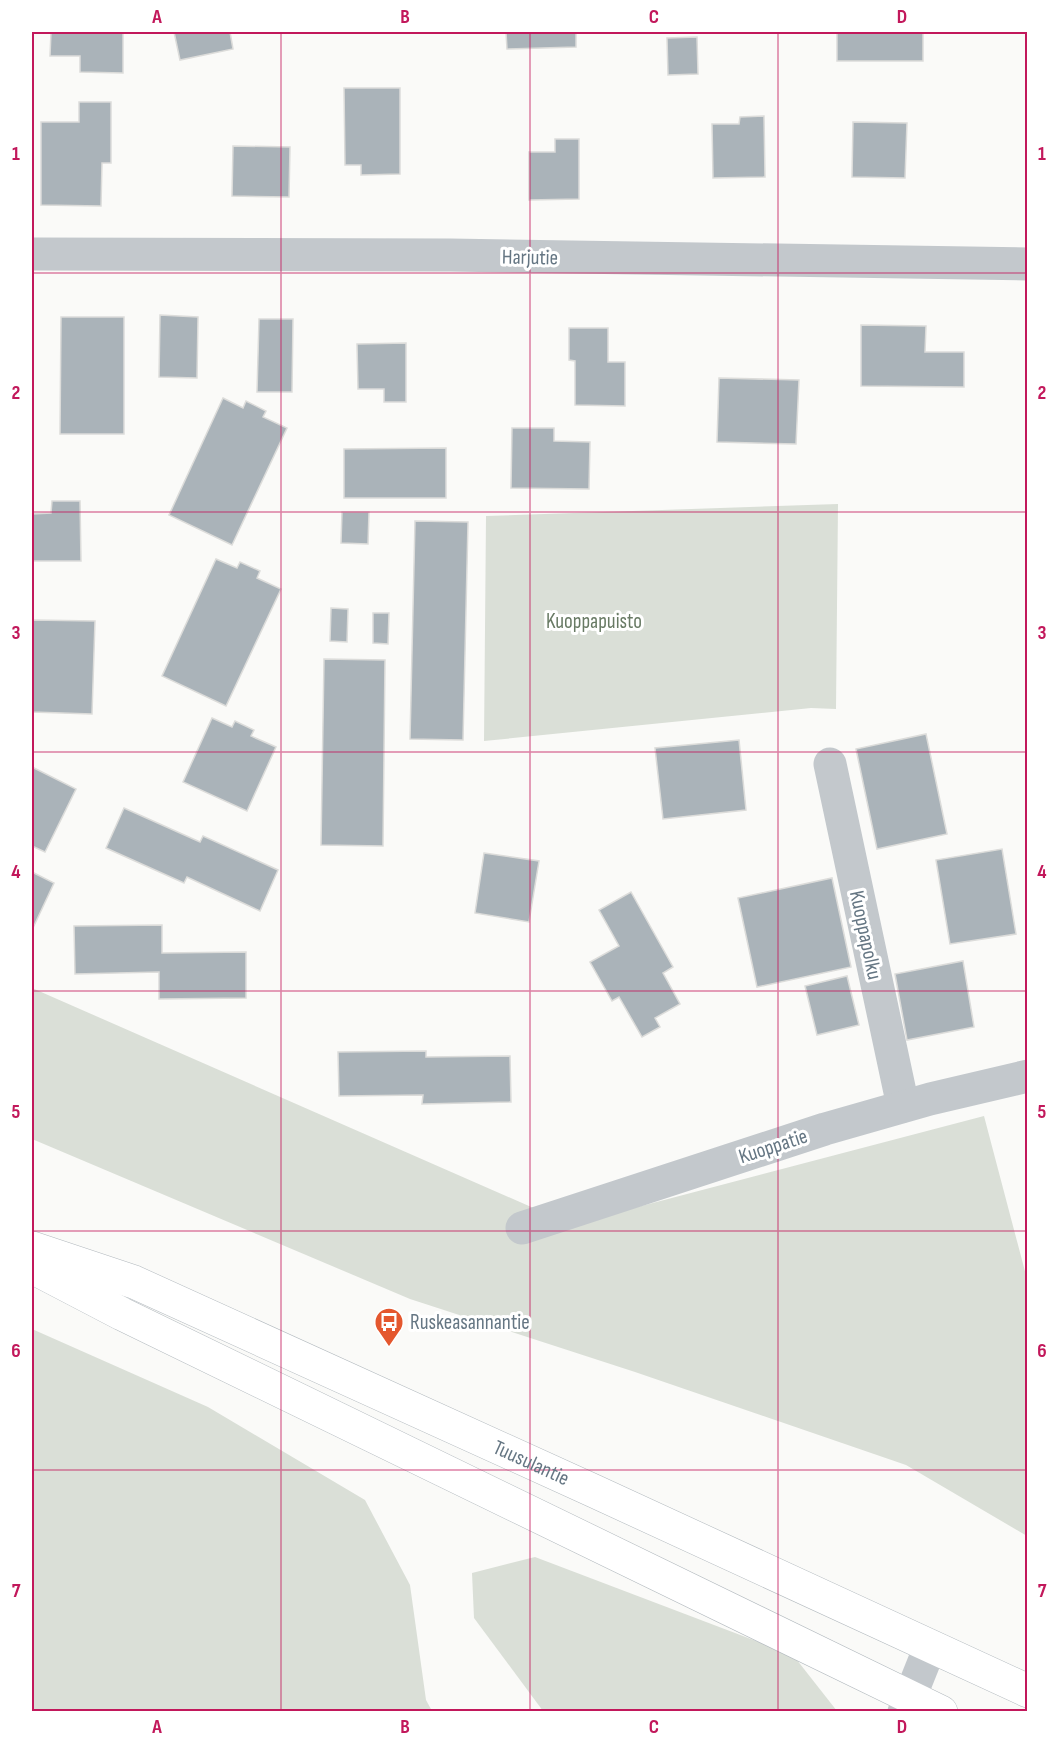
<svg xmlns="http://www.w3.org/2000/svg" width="1059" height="1743" viewBox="0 0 1059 1743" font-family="'Sofia Sans Condensed',sans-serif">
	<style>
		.green { fill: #dadfd7 }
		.building { fill: #aab3b9; stroke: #dcdcda; stroke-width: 1.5 }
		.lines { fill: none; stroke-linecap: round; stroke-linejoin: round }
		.secondary-casing { stroke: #b3babf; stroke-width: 34 }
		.street { stroke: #c3c8cc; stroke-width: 33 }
		.secondary { stroke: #fff; stroke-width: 33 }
		.grid { fill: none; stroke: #c2185b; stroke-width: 1.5; stroke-opacity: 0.55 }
		.labels { text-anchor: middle; stroke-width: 6; stroke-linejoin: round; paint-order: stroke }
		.street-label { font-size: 21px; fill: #657683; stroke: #fff }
		.park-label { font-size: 21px; fill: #687a64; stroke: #fff }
		.poi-label { font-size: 21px; fill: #657683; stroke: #fff; text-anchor: start }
		.neatline { fill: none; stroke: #c2185b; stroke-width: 2 }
		.grid-label { font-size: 20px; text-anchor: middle; font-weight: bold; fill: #c2185b }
	</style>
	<rect width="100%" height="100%" fill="#fafaf8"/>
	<g class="green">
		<path d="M838 504 836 709 811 708 484 741 486 516Z"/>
		<path d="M32 988 529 1206 569 1225 984 1116 1027 1279V1536L906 1465 635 1372 410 1299 32 1139Z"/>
		<path d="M32 1329 208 1407 365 1500 410 1585 426 1700 432 1711H32Z"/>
		<path d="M535 1557 793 1655 837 1711H543L474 1618 472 1573Z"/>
	</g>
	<g class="building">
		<path d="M51 32H123V73L80 72V56H50Z"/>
		<path d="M174 32H230L233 49 180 60Z"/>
		<path d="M506 32H576V47L507 49Z"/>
		<rect x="837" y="32" width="86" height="29"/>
		<path d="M697 37 698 74 668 75 667 38Z"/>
		<path d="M344 88H400V174L361 175V165H345Z"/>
		<path d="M79 102H111V163H102L101 206 41 205V122H79Z"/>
		<path d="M764 116 765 177 713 178 712 124H739L740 117Z"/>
		<path d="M853 122 907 123 905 178 852 177Z"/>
		<path d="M555 139H579V199L529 200V152H555Z"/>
		<path d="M233 146 290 147 289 197 232 196Z"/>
		<path d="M160 315 198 317 197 378 159 377Z"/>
		<path d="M61 317H124V434H60Z"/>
		<path d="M259 319H293L292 392H257Z"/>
		<path d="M861 325 926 326 925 352H964V387L861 386Z"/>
		<path d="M569 328H608V362H625V406L575 405V361L569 360Z"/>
		<path d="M406 343V402H384V389H358L357 344Z"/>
		<path d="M719 378 799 380 796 444 717 442Z"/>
		<path d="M223 398 243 408 246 401 266 411 263 417 287 428 232 545 169 515Z"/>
		<path d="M512 428H554V441L590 442 589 489 511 488Z"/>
		<path d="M446 448V498H344V449Z"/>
		<path d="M52 501H80L81 561H32V514L51 513Z"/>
		<path d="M342 512H369L368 544 341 543Z"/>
		<path d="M415 521 468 522 463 740 410 739Z"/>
		<path d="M216 559 237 568 240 562 260 571 257 578 281 589 226 706 162 676Z"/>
		<path d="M331 608 348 609 347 642 330 641Z"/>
		<path d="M373 613H389L388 644 373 643Z"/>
		<path d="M32 620 95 621 92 714 32 712Z"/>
		<path d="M324 659 385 660 383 846 321 845Z"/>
		<path d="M212 718 232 727 235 721 254 730 251 736 276 747 247 811 183 782Z"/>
		<path d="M926 734 947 834 877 849 856 749Z"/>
		<path d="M739 740 746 810 663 819 655 748Z"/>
		<path d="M32 767 76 789 45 852 32 846Z"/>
		<path d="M124 808 200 842 203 836 278 870 260 911 187 877 184 883 106 848Z"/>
		<path d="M1002 849 1016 934 950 944 936 860Z"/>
		<path d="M484 853 539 861 529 922 475 913Z"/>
		<path d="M32 872 54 883 32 930Z"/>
		<path d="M832 878 851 967 757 987 738 898Z"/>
		<path d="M631 892 673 967 663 973 680 1004 655 1018 660 1027 642 1037 619 997 612 1001 590 962 619 946 599 910Z"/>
		<path d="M162 925V953L246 952V998L159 999V972L75 974 74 926Z"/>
		<path d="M963 961 974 1027 907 1040 895 974Z"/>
		<path d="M847 976 859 1025 817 1035 805 986Z"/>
		<path d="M426 1051V1057L510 1056 511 1102 422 1104 423 1095 339 1096 338 1052Z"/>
	</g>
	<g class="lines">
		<g class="secondary-casing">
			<g id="secondary">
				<path id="s1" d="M32 1248 134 1282 594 1491 1028 1691"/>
				<path d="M32 1267 122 1314 941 1712"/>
			</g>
		</g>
		<g class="street">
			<path d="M32 254 450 255 1028 264"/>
			<path d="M830 764 903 1106"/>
			<path d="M522 1228 825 1129 930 1099 1028 1076"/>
			<path d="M904 1712 930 1647"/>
		</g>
		<use href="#secondary" class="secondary"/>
	</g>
	<path class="grid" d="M281 32V1712M530 32V1712M778 32V1712M32 273H1028M32 512H1028M32 752H1028M32 991H1028M32 1231H1028M32 1470H1028"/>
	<defs>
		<g id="bus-pin" transform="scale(1.5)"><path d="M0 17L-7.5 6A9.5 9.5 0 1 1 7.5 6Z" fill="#e4572e" stroke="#fff"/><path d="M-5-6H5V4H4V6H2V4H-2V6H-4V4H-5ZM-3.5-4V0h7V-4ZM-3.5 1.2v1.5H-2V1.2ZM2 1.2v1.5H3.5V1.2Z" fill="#fff"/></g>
	</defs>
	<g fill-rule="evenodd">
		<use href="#bus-pin" x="389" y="1322"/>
	</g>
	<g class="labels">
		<g class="street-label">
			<text transform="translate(530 257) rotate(1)" y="7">Harjutie</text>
			<text transform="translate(866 935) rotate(78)" y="7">Kuoppapolku</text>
			<text transform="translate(773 1146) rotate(-18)" y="7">Kuoppatie</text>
			<text dy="7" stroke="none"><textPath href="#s1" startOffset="544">Tuusulantie</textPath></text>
		</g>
		<g class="park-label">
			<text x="594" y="628">Kuoppapuisto</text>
		</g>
		<g class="poi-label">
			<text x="410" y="1329">Ruskeasannantie</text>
		</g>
	</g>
	<rect width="1059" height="1743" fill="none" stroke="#ffffff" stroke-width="66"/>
	<rect x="33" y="33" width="993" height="1677" class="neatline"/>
	<g class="grid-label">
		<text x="157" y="23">A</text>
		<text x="405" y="23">B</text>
		<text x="654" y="23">C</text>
		<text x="902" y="23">D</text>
		<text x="16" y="160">1</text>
		<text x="1042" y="160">1</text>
		<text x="16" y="399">2</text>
		<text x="1042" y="399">2</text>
		<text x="16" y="639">3</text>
		<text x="1042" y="639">3</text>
		<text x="16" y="878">4</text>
		<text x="1042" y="878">4</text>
		<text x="16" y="1118">5</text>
		<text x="1042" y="1118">5</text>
		<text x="16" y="1357">6</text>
		<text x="1042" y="1357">6</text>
		<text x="16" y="1597">7</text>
		<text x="1042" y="1597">7</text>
		<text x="157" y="1733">A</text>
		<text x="405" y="1733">B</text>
		<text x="654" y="1733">C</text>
		<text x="902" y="1733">D</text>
	</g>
</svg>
